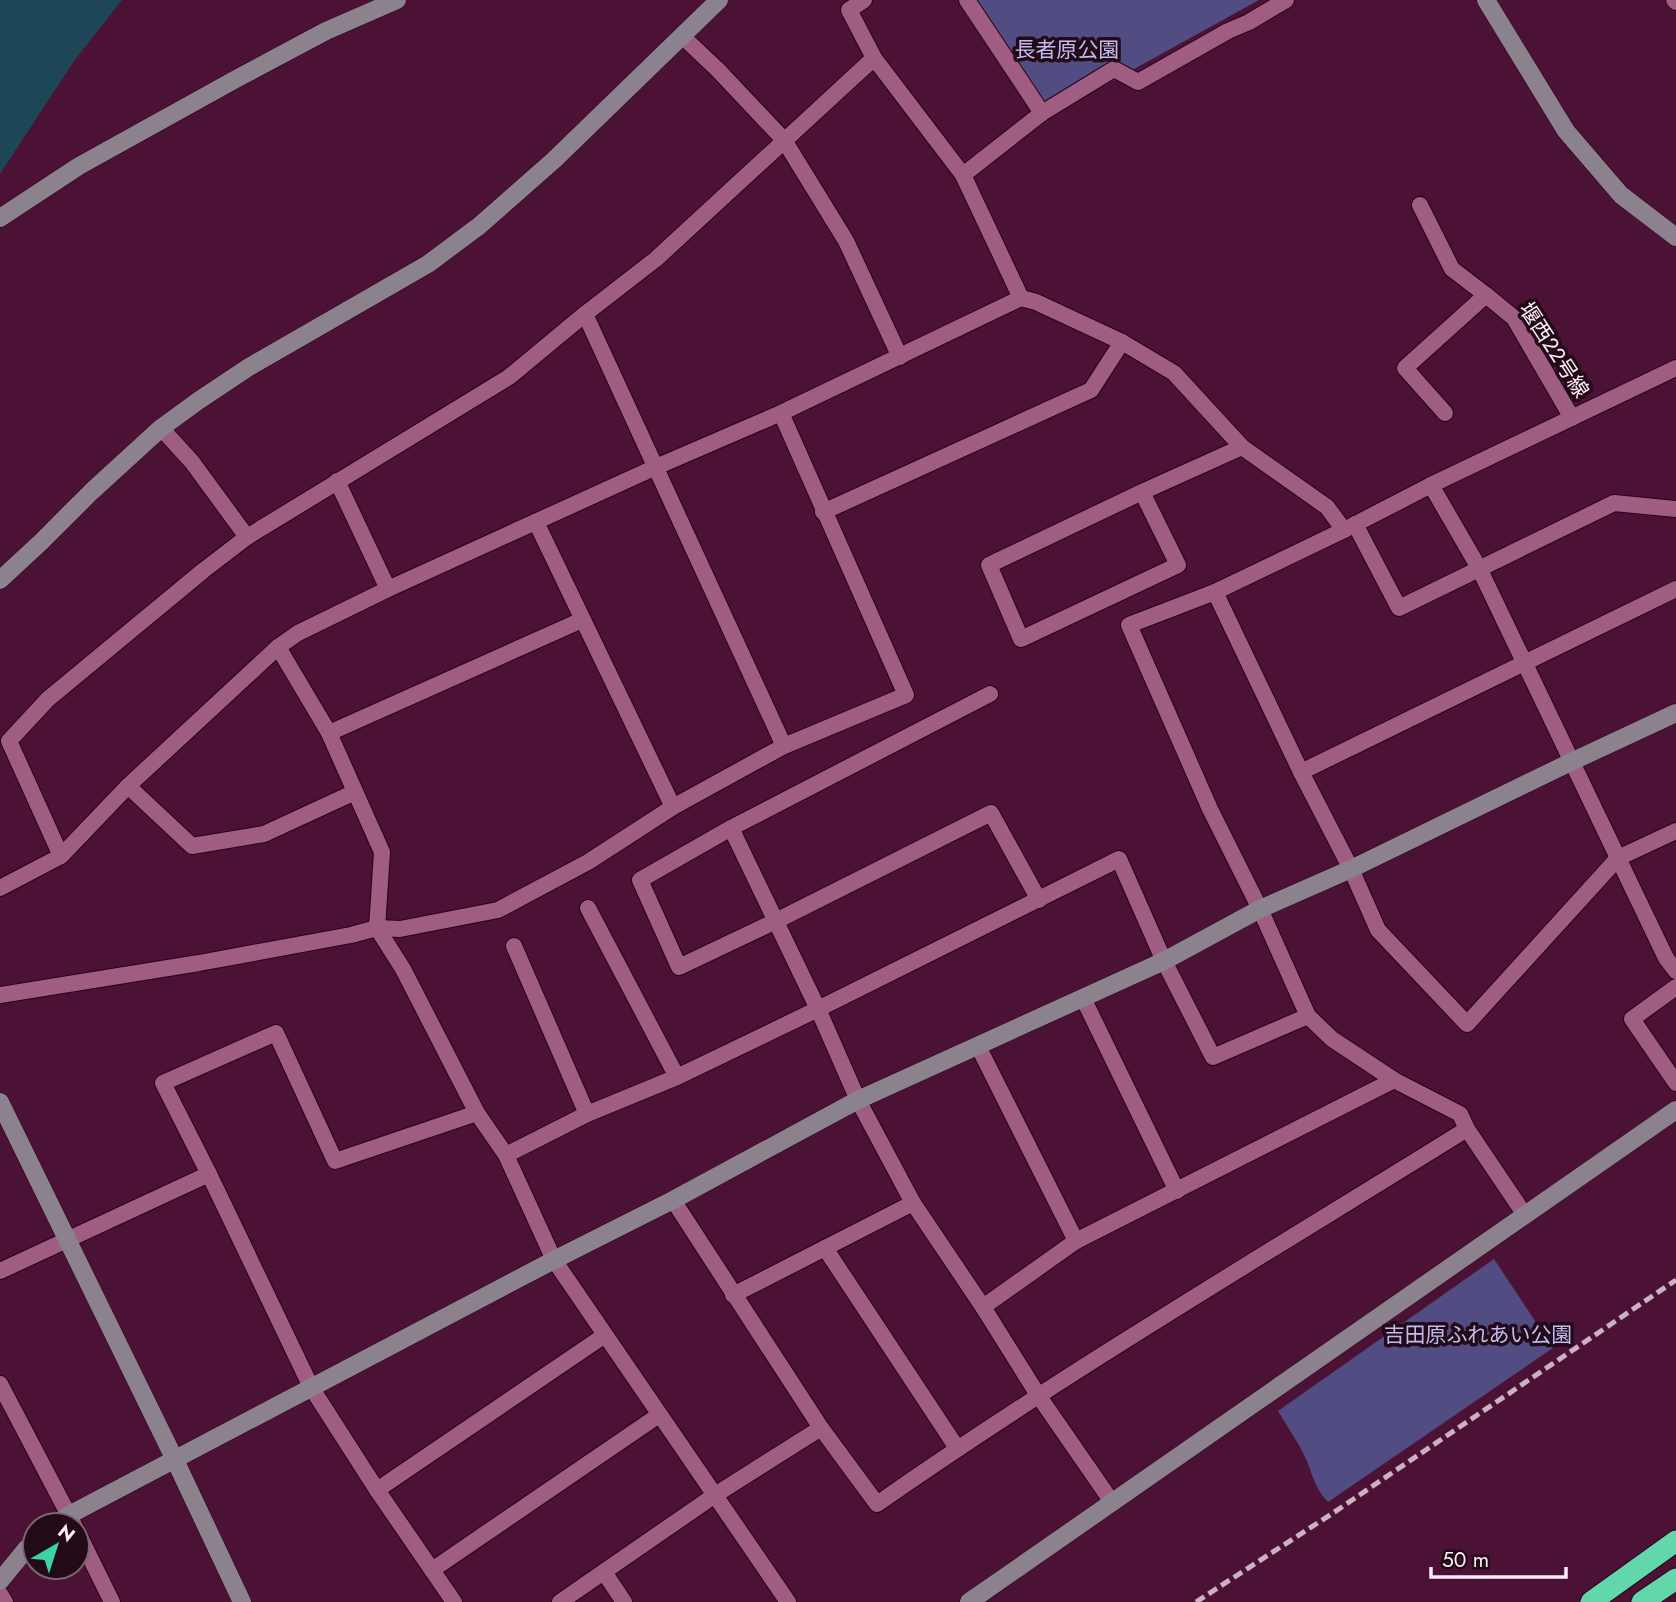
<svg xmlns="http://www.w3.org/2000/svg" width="1676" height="1602" viewBox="0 0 1676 1602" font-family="Jost,'Noto Sans JP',sans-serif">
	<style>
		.green { fill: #514c82 }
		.water { fill: #1d4656 }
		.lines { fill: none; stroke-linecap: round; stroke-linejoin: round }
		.street-casing { stroke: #2a011b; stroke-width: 18 }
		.secondary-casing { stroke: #2a011b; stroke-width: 19 }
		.highway-casing { stroke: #2a011b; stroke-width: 23 }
		.street { stroke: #9e5d81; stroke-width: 16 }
		.secondary { stroke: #8c828e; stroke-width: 18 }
		.highway { stroke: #61d7ab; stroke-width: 21 }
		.rail { stroke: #ccb1c0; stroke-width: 5; stroke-dasharray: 10 5; stroke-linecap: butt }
		.labels { text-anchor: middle; stroke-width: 7; stroke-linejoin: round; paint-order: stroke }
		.park-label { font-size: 21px; fill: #bfbdec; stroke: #230a19 }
		.street-label { font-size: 21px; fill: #fcedf4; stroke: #230a19 }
	</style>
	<rect width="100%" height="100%" fill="#4c1236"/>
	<g class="green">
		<path d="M972 0H1259L1058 111 1047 107Z"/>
		<path d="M1494 1259 1553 1348 1328 1502C1316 1490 1313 1477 1307 1461 1299 1443 1288 1428 1278 1411Z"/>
	</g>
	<path class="water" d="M0 0H122L74 61 0 174Z"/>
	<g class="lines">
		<g class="street-casing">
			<g id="street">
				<path d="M864 0 849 10 874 58 963 175 1021 298"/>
				<path d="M1674 0 1676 2"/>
				<path d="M682 36 718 70 784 140 846 241 900 357"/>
				<path d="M1042 113 1114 69 1138 82 1228 31 1249 22 1286 0"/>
				<path d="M963 175 1042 113 967 0"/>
				<path d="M1420 205 1452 269 1486 295"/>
				<path d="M585 314 784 746"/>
				<path d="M1445 413 1405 368 1486 295 1514 318 1572 418"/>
				<path d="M161 428 192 462 247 537"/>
				<path d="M337 481 388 589"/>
				<path d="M1431 485 1479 568 1666 958 1676 971"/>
				<path d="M1142 492 1178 565 1021 639 989 565 1142 492 1242 447"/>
				<path d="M823 512 1091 390 1122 342"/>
				<path d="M536 522 673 807"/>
				<path d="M1355 524 1399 608 1614 503 1676 509"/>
				<path d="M1215 592 1301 772 1351 869 1378 930 1467 1024 1618 858 1676 831"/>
				<path d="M278 647 329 733 382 852 377 928 403 969 477 1113 506 1155 554 1260 788 1602"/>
				<path d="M990 694 731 828 640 880 679 967 776 921 991 813 1039 900"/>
				<path d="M329 733 582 620"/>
				<path d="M1301 772 1676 589"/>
				<path d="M128 786 192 846 264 834 355 792"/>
				<path d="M731 828 818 1009 858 1100 913 1203 983 1307 1038 1395 1112 1502"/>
				<path d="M61 856 9 741 48 699 204 570 247 537 509 377 585 314 656 259 874 58"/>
				<path d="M0 888 61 856 128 786 278 647 298 633 388 589 656 467 781 413 1021 298 1036 302 1122 342 1174 373 1242 447 1327 507 1344 530"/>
				<path d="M588 908 677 1077"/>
				<path d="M514 946 587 1114"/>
				<path d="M1676 987 1632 1019 1676 1083"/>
				<path d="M0 995 199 963 351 935 377 928 400 929 498 910 588 862 673 807 784 746 906 695 781 413"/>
				<path d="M1083 998 1177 1191"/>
				<path d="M978 1046 1076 1241"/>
				<path d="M506 1155 587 1114 677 1077 818 1009 1119 859 1164 961 1213 1057 1308 1016"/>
				<path d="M673 1200 821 1428 877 1504C1068 1371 1269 1252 1467 1129"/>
				<path d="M1525 1215 1467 1129 1460 1114 1394 1080 1332 1039 1308 1016 1260 909 1210 809 1129 625 1215 592 1344 530 1431 485 1676 368"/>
				<path d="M825 1248 957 1448"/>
				<path d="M0 1271 209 1174"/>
				<path d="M733 1295 913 1203"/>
				<path d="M983 1307 1076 1241 1394 1080"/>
				<path d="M0 1384 74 1525"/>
				<path d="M377 1490 605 1335"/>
				<path d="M77 1531 112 1602"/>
				<path d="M432 1570 659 1415"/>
				<path d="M604 1572 624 1602"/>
				<path d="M0 1594 5 1602"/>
				<path d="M454 1602 377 1490 311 1387 209 1174 163 1083 276 1033 335 1161 477 1113"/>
				<path d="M560 1602 715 1495 821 1428"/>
			</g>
		</g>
		<g class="secondary-casing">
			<g id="secondary">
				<path d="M1486 0 1566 131 1621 195 1676 237"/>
				<path d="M0 218 79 166 236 79 326 31 397 0"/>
				<path d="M0 580 41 542 91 492 161 428 198 401 249 367 428 264 479 226 554 160 719 0"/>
				<path d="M0 1102 175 1460 242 1602"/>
				<path d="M56 1525 69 1515 554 1260 673 1200 858 1100 1164 961 1260 909 1351 869 1573 761 1676 713"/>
				<path d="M0 1581 27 1548 35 1542"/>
				<path d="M969 1602 1676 1110"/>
			</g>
		</g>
		<g class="highway-casing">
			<g id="highway">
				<path d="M1591 1602 1676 1541"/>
				<path d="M1642 1602 1676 1579"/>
			</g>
		</g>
		<use href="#street" class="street"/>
		<use href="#secondary" class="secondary"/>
		<use href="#highway" class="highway"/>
		<path class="rail" d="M1196 1602 1333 1513 1676 1280"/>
	</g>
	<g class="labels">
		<g class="park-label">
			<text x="1067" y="57">長者原公園</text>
			<text x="1478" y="1342">吉田原ふれあい公園</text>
		</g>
		<g class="street-label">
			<text transform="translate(1554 350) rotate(57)" y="7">堰西２２号線</text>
		</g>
	</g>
	<g transform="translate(56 1546) rotate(39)"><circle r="33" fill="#230a19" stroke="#7a6571" stroke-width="2"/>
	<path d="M0-5L12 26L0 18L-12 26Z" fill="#3ed4a2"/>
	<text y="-10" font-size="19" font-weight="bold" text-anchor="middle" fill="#fcedf4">N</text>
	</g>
	<path d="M1431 1567v10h135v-10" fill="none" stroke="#fcedf4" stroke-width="3.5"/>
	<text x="1442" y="1567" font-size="21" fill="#fcedf4" stroke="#230a19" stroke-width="5" paint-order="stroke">50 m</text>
</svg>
